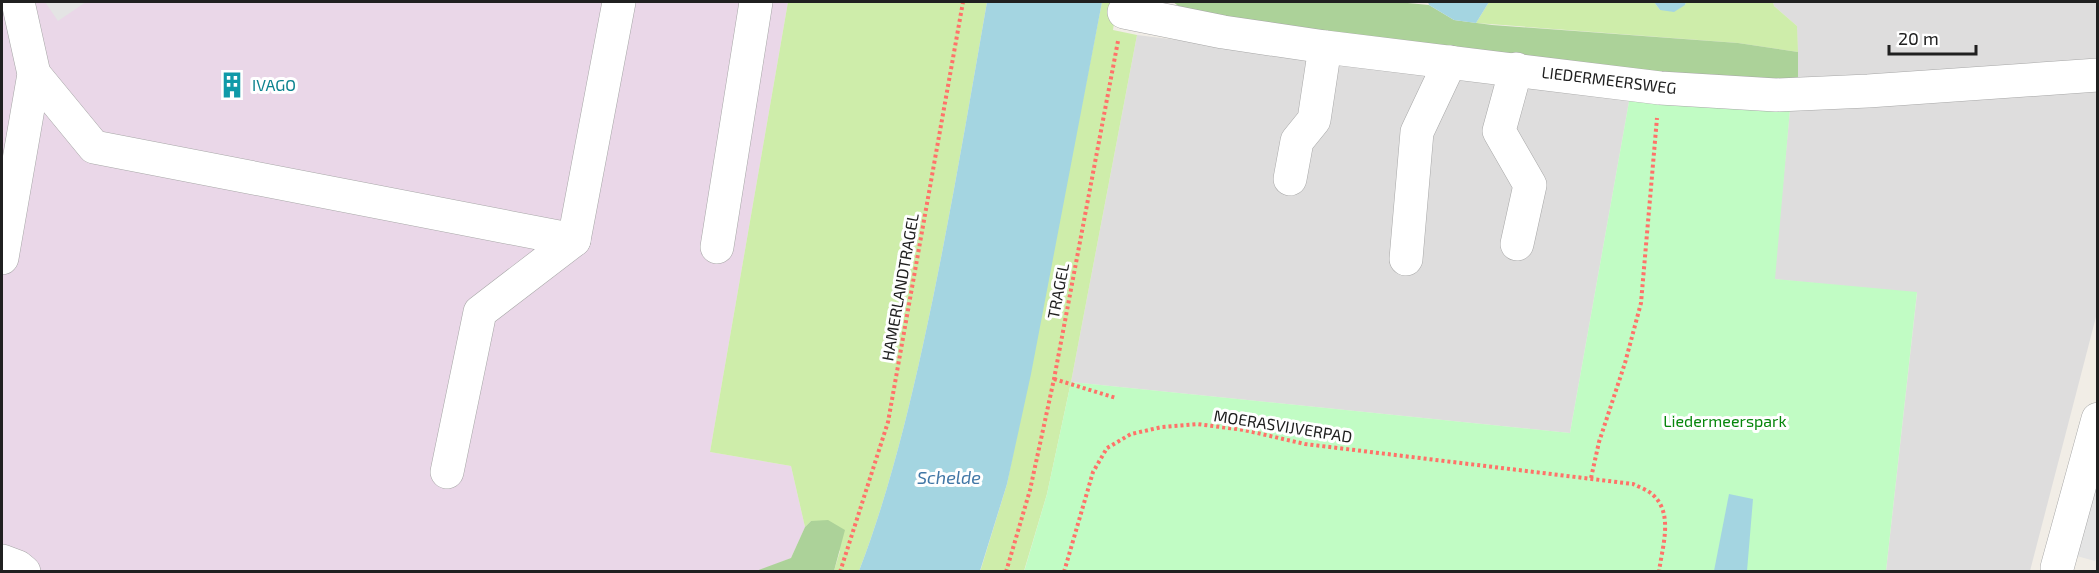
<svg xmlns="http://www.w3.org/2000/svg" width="2099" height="573" viewBox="0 0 2099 573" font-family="'Exo 2',sans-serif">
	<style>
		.residential { fill: #dedddd }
		.industrial { fill: #ead7e8 }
		.grass { fill: #ceedaa }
		.forest { fill: #acd299 }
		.park { fill: #c1fcc4 }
		.parking { fill: #e4e4e4 }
		.water { fill: #a4d5e1 }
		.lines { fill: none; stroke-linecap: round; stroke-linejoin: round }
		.minor-casing { stroke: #a7a7a7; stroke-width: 34 }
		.path { stroke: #ff7269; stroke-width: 4; stroke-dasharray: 3 3; stroke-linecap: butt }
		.minor { stroke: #fff; stroke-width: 33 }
		.labels { text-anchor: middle; stroke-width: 6; stroke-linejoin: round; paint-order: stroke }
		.street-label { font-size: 16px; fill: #202020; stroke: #fff }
		.culture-label { font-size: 16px; fill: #0d838f; stroke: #fff; text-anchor: start }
		.park-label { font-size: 16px; fill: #06860b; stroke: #fff }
		.water-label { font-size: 18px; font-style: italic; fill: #4177a6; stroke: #fff }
	</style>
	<rect width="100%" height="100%" fill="#f1ede6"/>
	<g class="residential">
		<path d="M1773 2H2097V66L1798 84 1797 26 1774 6Z"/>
		<path d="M1137 35 1630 96 1570 433 1071 382Z"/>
		<path d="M2097 88V313L2030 571H1886L1917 293 1774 279 1790 109 1811 110Z"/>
	</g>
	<path class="industrial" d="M2 2H788L710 452 791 466 805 527 791 558 756 572 2 571Z"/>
	<g class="grass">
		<path d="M788 2H987C967 116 948 231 923 345 906 422 887 498 859 571H834L840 551 811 521 805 527 791 466 710 452Z"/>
		<path d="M1102 2H1117L1113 30 1137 35 1071 382 1047 494 1024 571 980 572 1007 484Z"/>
		<path d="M1489 2H1654L1660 10 1685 5 1686 2H1773L1774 6 1797 26 1798 52 1738 43 1476 23Z"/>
	</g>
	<g class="forest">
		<path d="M1173 2H1397L1429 5 1454 20 1492 25 1738 43 1798 52V84L1669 80 1188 13Z"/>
		<path d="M828 520 845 530 834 571H756L791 558 805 527 811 521Z"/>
	</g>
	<path class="park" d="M1630 96 1790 109 1775 279 1917 292 1886 571 1024 572 1047 494 1071 382 1570 433Z"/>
	<g class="parking">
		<path d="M45 2H86L58 21Z"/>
		<path d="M2097 474 2098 553 2095 561 2073 555Z"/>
	</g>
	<g class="water">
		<path d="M987 2H1102L1031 374 1007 484 980 571H859C887 498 906 422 923 345 948 231 967 116 987 2Z"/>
		<path d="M1428 2H1489L1476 23 1454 20 1429 5Z"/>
		<path d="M1654 2H1686L1685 5 1674 12 1660 10Z"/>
		<path d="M1729 494 1753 499 1747 571H1714Z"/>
	</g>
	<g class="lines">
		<g class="minor-casing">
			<g id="minor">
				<path d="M1124 12 1223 32 1325 47 1660 88 1776 95 1868 91 2098 75"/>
				<path d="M1516 69 1499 131 1530 185 1517 244"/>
				<path d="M34 74 94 147 574 240 480 312 447 472"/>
				<path d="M1290 179 1297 141 1314 120 1325 47"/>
				<path d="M574 240 619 2"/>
				<path d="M717 247 756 2"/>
				<path d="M2 258 34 74 18 2"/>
				<path d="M1406 259 1417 132 1450 62"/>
				<path d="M2 561 18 567 24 572"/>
				<path d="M2057 568 2098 419"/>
			</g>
		</g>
		<g class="path">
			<path d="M1054 379 1116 398"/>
			<path d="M1591 478 1599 442 1625 363 1641 303 1657 118"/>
			<path d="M840 572 888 422 963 2"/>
			<path d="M1006 572 1030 490 1054 379 1118 41"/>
			<path d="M1064 572 1093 472 1107 448 1131 434 1162 427 1197 424 1244 430 1305 444 1633 484C1639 487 1648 490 1653 495 1674 514 1662 547 1659 572"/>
		</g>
		<use href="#minor" class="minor"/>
	</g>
	<defs>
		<g id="building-bare" transform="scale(2.07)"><path d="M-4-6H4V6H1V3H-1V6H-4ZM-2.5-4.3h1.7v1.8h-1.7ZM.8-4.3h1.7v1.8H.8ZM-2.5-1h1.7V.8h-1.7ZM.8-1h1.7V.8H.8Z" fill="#0f9aa8" stroke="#fff" stroke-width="2.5" paint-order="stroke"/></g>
	</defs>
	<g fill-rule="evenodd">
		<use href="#building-bare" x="232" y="85"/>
	</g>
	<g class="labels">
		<g class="street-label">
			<text transform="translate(1609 80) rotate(7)" y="6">LIEDERMEERSWEG</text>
			<text transform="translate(900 287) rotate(-80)" y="6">HAMERLANDTRAGEL</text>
			<text transform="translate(1058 291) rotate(-79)" y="6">TRAGEL</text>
			<text transform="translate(1283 426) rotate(9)" y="6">MOERASVIJVERPAD</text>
		</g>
		<g class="culture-label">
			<text x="252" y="91">IVAGO</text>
		</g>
		<g class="park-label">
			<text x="1725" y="427">Liedermeerspark</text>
		</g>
		<g class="water-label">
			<text x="949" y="484">Schelde</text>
		</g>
	</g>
	<rect width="2099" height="573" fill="none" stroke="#202020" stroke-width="6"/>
	<path d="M1889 45v9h87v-9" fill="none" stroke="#202020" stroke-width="3"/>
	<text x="1898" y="45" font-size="18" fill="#202020" stroke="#ffffff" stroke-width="4.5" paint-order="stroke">20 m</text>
</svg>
